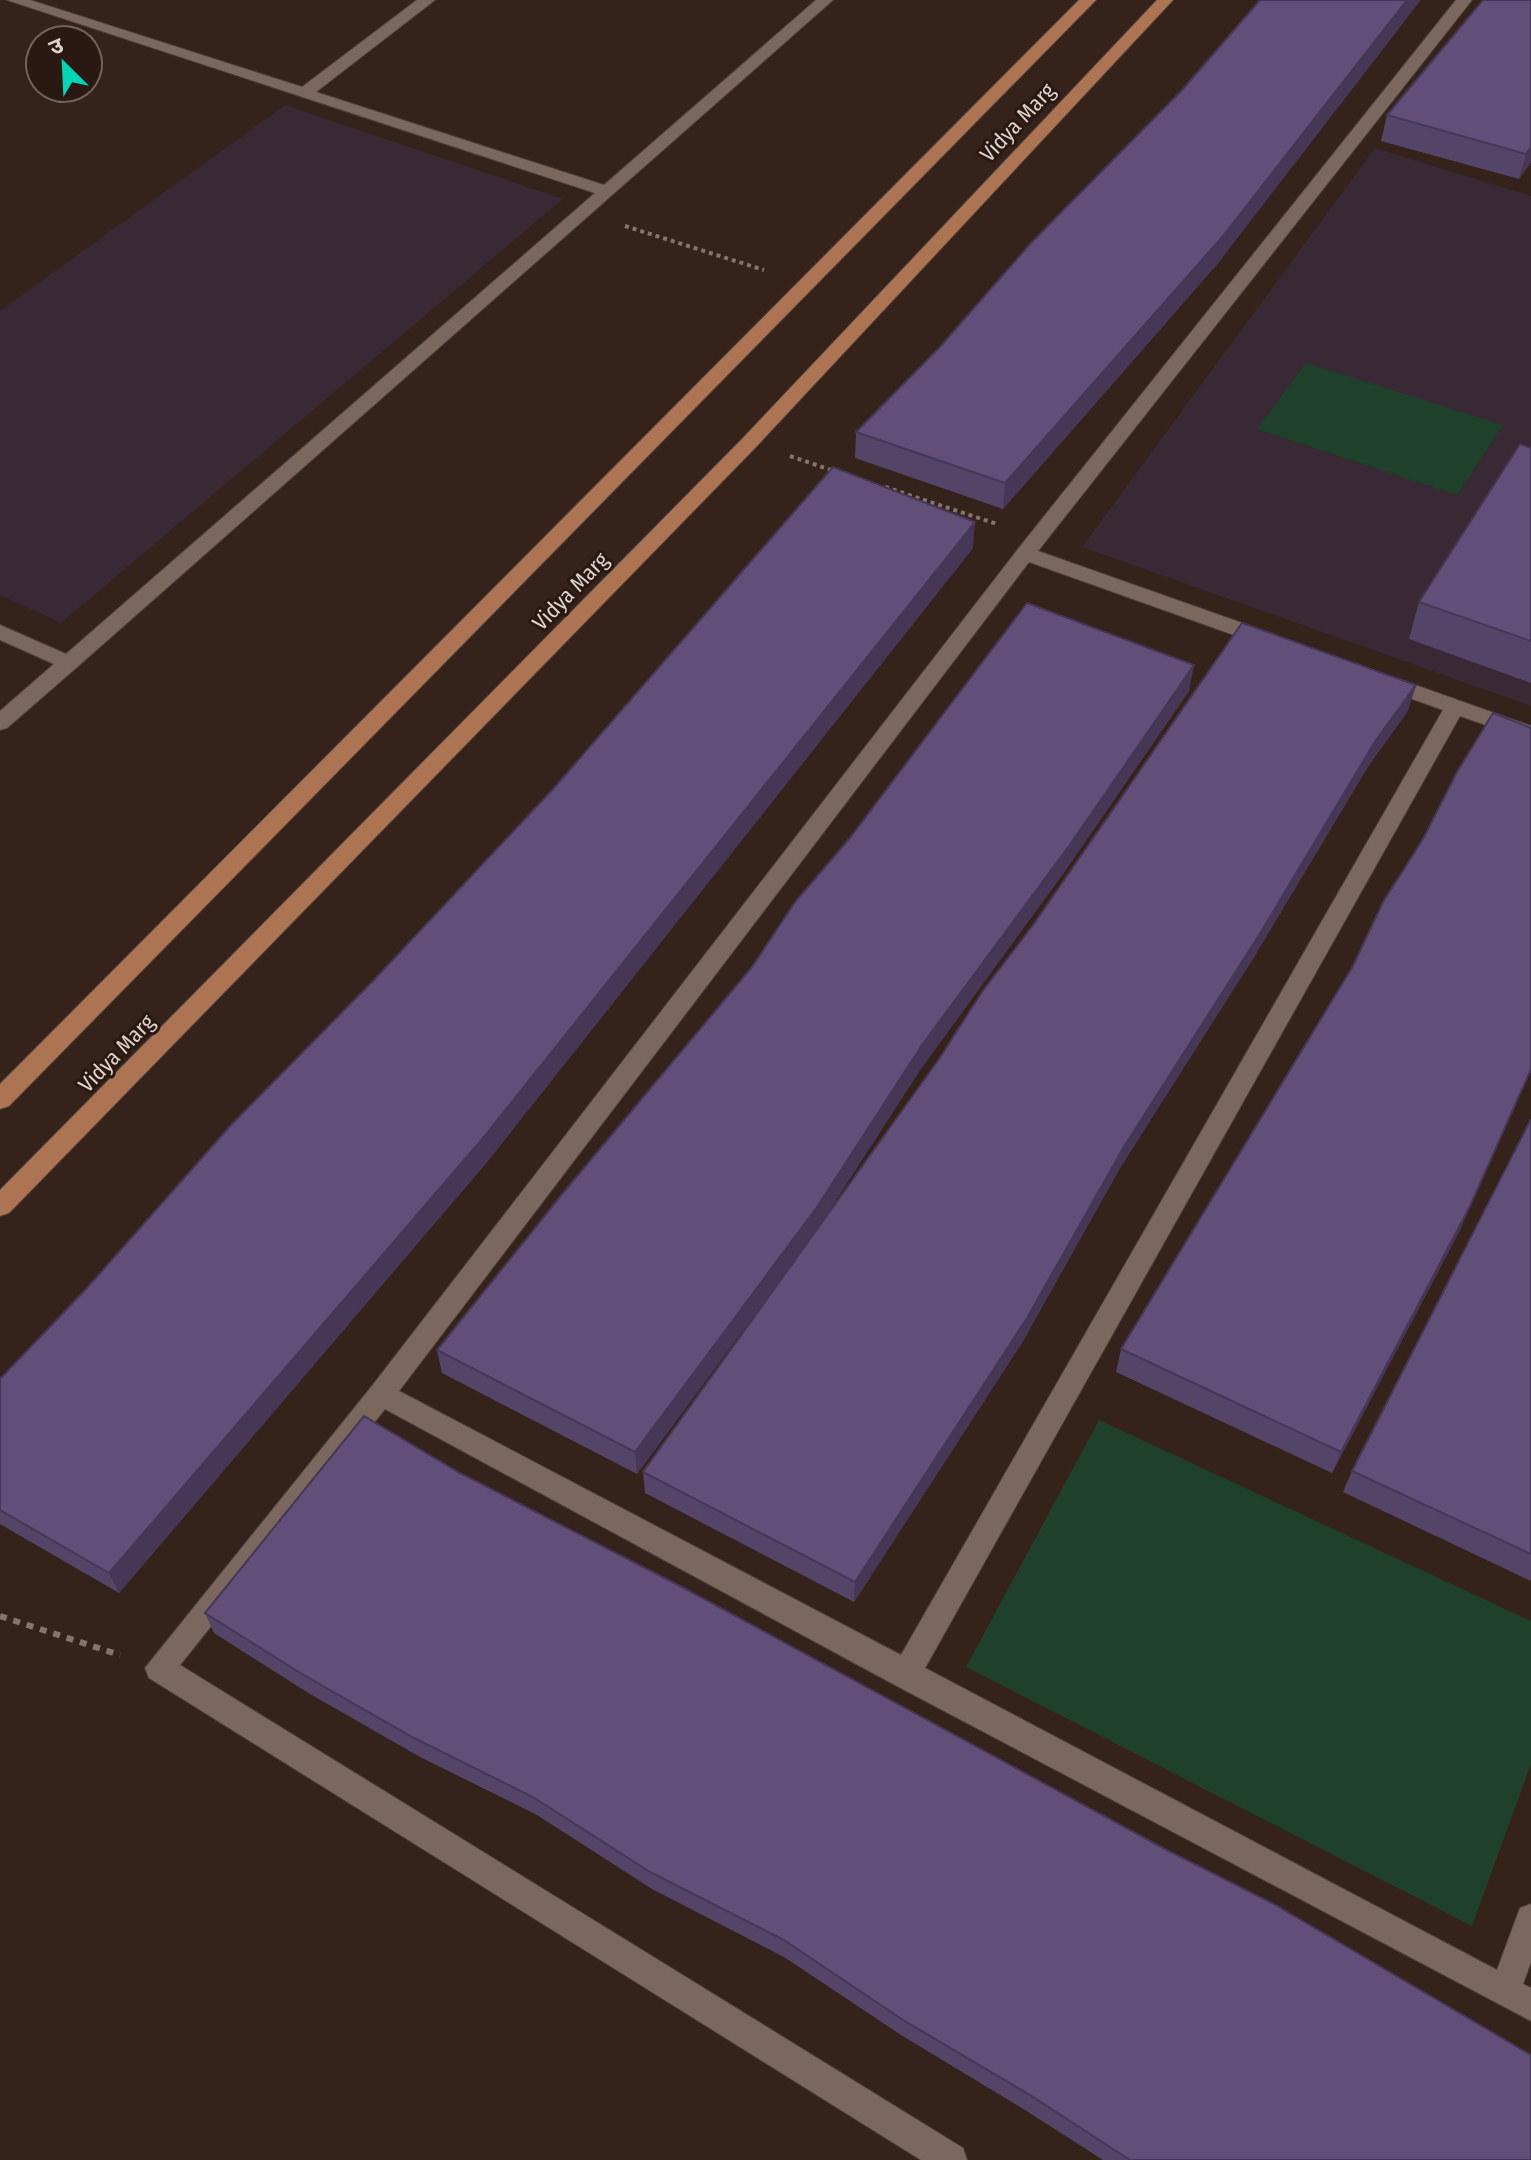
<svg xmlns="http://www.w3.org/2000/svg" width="1531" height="2160" viewBox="0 0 1531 2160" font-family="'Fira Sans Condensed','Noto Sans Devanagari',sans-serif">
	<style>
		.education { fill: #382935 }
		.green { fill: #1f412c }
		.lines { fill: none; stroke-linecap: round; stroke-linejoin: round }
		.minor-casing { stroke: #4e3f3a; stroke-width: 2 }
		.major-casing { stroke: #4e3f3a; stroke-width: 2 }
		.path-far1 { stroke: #84756f; stroke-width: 4; stroke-dasharray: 4 4; stroke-linecap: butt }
		.path { stroke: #84756f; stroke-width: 6; stroke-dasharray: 7 7; stroke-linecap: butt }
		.minor { fill: #7c675f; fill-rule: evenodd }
		.major { fill: #ad7454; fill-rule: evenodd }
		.wall { fill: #544468 }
		.shaded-wall { fill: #453755 }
		.building { fill: #624f79; stroke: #453755; stroke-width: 2 }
		.labels { text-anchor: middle; stroke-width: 6; stroke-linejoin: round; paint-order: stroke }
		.street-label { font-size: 22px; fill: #dfd3ce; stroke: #2a1912 }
	</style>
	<rect width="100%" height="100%" fill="#34221b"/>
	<g class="education">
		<path d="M285 105 563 199 61 623 0 595V311Z"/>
		<path d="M1375 148 1531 196V706L1082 547Z"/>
	</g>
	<g class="green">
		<path d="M1306 363 1503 425 1457 495 1257 429Z"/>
		<path d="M1099 1420 1531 1621V1764L1472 1926 966 1667Z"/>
	</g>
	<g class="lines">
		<g class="minor-casing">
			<g id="minor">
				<path d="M7 0H30L302 87 417 0H435L316 92 604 185 816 0H833L76 668 7 728 0 730V711L54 664 0 640V625L66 654 595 193Z"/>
				<path d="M1456 0H1472L1038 551 1276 635 1279 640 1276 645H1262L1029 562 399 1391 901 1655 1443 710 1376 686 1373 681 1376 676H1390L1531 726V741L1460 716 925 1668 1497 1970 1520 1908 1531 1904V1962L1523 1984 1531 1988V2021L895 1685 385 1409 180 1665 963 2148 967 2160H921L149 1678 145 1668 372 1386 1018 549Z"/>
			</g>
		</g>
		<g class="major-casing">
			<g id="major">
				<path d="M1079 0H1096L9 1106 0 1109V1084Z"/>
				<path d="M1157 0H1173L756 447 9 1213 0 1216V1190L742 439Z"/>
			</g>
		</g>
		<g class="path-far1">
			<path d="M625 226 764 270"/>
			<path d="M790 456 837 472"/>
			<path d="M885 487 997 524"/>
		</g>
		<path class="path" d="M0 1616 120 1655"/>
		<use href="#minor" class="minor"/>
		<use href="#major" class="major"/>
	</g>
	<g class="wall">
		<path d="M1531 0V162L1519 179 1381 141 1387 115Z"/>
		<path d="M1219 262 1003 509 855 458 856 432Z"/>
		<path d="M1531 448V683L1409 639 1419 602Z"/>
		<path d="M973 548 487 1162 119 1593 0 1524V1379L87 1288 372 982Z"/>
		<path d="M1189 691 1065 871 920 1070 818 1228 1408 711 1369 765 1254 957 1120 1168 1023 1341 854 1602 645 1493 643 1472 808 1242 637 1474 442 1373 437 1350 752 967 849 839Z"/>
		<path d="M1353 966 1460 1230 1332 1473 1116 1372 1121 1349Z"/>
		<path d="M1531 1119V1581L1343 1492 1352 1471Z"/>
		<path d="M205 1613 1531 2160H1103L1025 2110 901 2035 784 1957 652 1889 537 1815 420 1757 310 1694 214 1633Z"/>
	</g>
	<g class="shaded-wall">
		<path d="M1407 0H1421L1219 262 1003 509 1005 483Z"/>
		<path d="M1531 147V162L1519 179 1526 154Z"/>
		<path d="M975 522 973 548 487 1162 119 1593 109 1573Z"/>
		<path d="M1194 665 1189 691 1065 871 920 1070 816 1231 637 1474 635 1452 922 1045Z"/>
		<path d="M1416 685 1408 711 1369 765 1254 957 1120 1168 1023 1341 854 1602 855 1582 1376 740Z"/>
		<path d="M1531 1070 1460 1230 1332 1473 1341 1452Z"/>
	</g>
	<g class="building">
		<path d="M1260 0H1407L1223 236 1005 483 856 432 939 348 1031 243 1183 89Z"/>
		<path d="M1483 0H1531V147L1526 154 1387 115Z"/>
		<path d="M1520 444 1531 448V641L1419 602Z"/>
		<path d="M833 467 975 522 483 1138 109 1573 0 1510V1379L87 1288 231 1125 372 982 554 788Z"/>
		<path d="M1027 603 1194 665 1069 846 922 1045 817 1207 635 1452 437 1350 563 1193 752 967 795 902 849 839Z"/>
		<path d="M1242 623 1416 685 1376 740 1261 932 1125 1145 1027 1318 855 1582 643 1472 939 1059 982 992 1033 925Z"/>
		<path d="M1493 713 1531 728V1069L1470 1206 1341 1452 1121 1349 1353 966 1383 902 1423 839 1457 772Z"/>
		<path d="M1531 1119V1554L1352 1471Z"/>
		<path d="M364 1416 460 1473 684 1588 1165 1849 1272 1903 1531 2055V2160H1130L1030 2095 903 2020 784 1940 650 1872 533 1797 414 1738 302 1674 205 1613Z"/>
	</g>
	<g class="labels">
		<g class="street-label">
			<text transform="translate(1017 122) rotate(-47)" y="8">Vidya Marg</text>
			<text transform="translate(570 591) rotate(-46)" y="8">Vidya Marg</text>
			<text transform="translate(116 1053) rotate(-46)" y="8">Vidya Marg</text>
		</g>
	</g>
	<g transform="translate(64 64) rotate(336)"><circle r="38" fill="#2a1912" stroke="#72635d" stroke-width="2"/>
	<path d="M0-6L14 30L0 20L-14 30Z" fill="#03d5b6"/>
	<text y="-12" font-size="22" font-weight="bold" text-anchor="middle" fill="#dfd3ce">उ</text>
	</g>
</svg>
